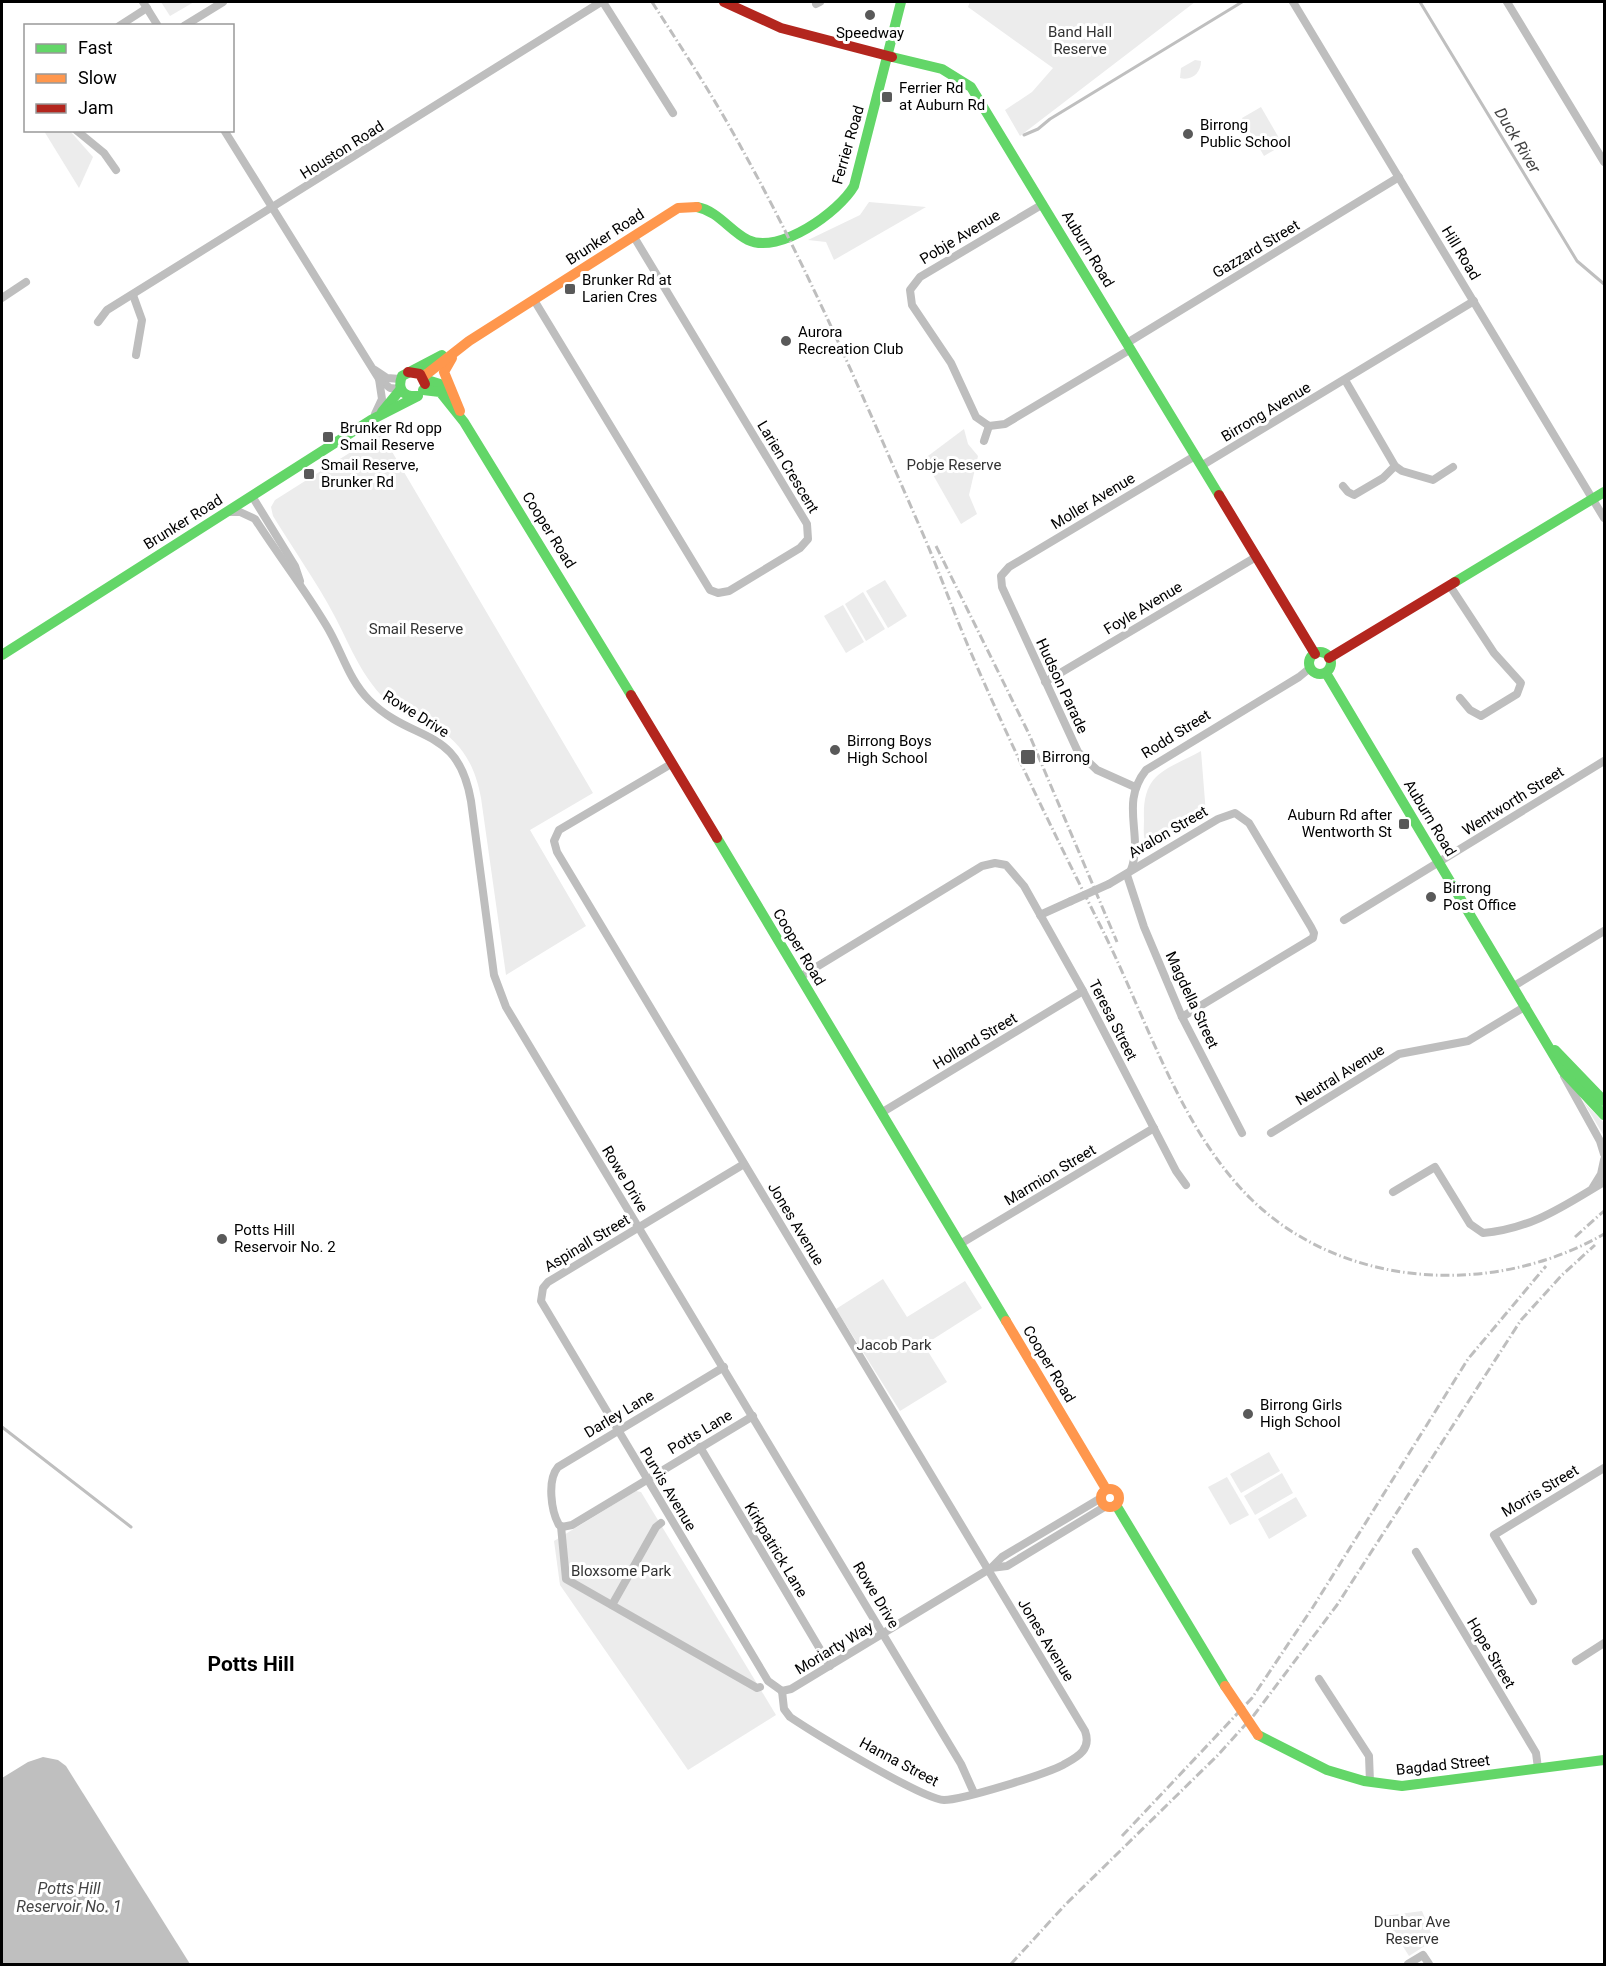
<svg xmlns="http://www.w3.org/2000/svg" width="1606" height="1966" viewBox="0 0 1606 1966" font-family="Roboto,sans-serif">
	<style>
		.green { fill: #ececec }
		.water { fill: #bfbfbf }
		.lines { fill: none; stroke-linecap: round; stroke-linejoin: round }
		.stream { stroke: #bfbfbf; stroke-width: 3 }
		.street { stroke: #bebebe; stroke-width: 8 }
		.fast { stroke: #63d668; stroke-width: 10 }
		.slow { stroke: #ff974d; stroke-width: 10 }
		.jam { stroke: #b3261e; stroke-width: 10 }
		.rail { stroke: #bebebe; stroke-width: 3; stroke-dasharray: 9 3 1.5 3; stroke-linecap: butt }
		.street-bridge { stroke: #bebebe; stroke-width: 8 }
		.slow-bridge { stroke: #ff974d; stroke-width: 10 }
		.poi-dot { fill: #595959; stroke: #fff; stroke-width: 2 }
		.labels { text-anchor: middle; stroke-width: 6; stroke-linejoin: round; paint-order: stroke }
		.park-label { font-size: 15px; fill: #333; stroke: #fff }
		.poi-label { font-size: 15px; fill: #000; stroke: #fff; text-anchor: start }
		.street-label { font-size: 15px; fill: #000; stroke: #fff }
		.water-label { font-size: 16px; font-style: italic; fill: #444; stroke: #fff }
		.district-label { font-size: 21px; font-weight: bold; fill: #000; stroke: #fff }
	</style>
	<rect width="100%" height="100%" fill="#fff"/>
	<g class="green">
		<path d="M161 2H194L170 16Z"/>
		<path d="M970 2H1195L1020 136 1005 110 1032 92 1053 68 968 7Z"/>
		<path d="M1195 60 1201 61C1201 73 1192 81 1180 78L1181 68Z"/>
		<path d="M1261 107 1283 145 1264 156 1242 118Z"/>
		<path d="M44 131H70L93 157 79 188Z"/>
		<path d="M869 202 926 207 834 260 826 242 808 240 860 215Z"/>
		<path d="M964 429 968 444 978 456 969 495 977 514 961 524 924 459Z"/>
		<path d="M381 433 593 793 530 830 586 926 506 975 481 798C469 733 432 726 381 695 359 671 349 643 334 615 316 581 293 549 273 516L271 507 275 500Z"/>
		<path d="M885 580 907 616 888 628 866 591Z"/>
		<path d="M863 592 885 629 866 641 845 604Z"/>
		<path d="M843 605 864 642 846 653 824 616Z"/>
		<path d="M1201 751 1206 814 1154 846 1149 847C1142 840 1144 829 1144 820 1142 772 1165 771 1201 751Z"/>
		<path d="M1583 1101 1604 1123V1136Z"/>
		<path d="M883 1279 907 1317 965 1281 982 1308 924 1345 947 1382 900 1411 836 1309Z"/>
		<path d="M1269 1452 1280 1471 1241 1493 1230 1474Z"/>
		<path d="M1282 1473 1293 1493 1255 1515 1244 1496Z"/>
		<path d="M1227 1477 1249 1515 1230 1525 1208 1487Z"/>
		<path d="M636 1491 641 1492 776 1715 688 1770 560 1585 554 1541Z"/>
		<path d="M1296 1497 1307 1516 1269 1539 1258 1519Z"/>
		<path d="M1422 1911 1434 1940 1409 1956 1384 1916Z"/>
	</g>
	<path class="water" d="M43 1757 58 1760 66 1766 190 1964H2V1778L28 1762Z"/>
	<g class="lines">
		<g class="stream">
			<path d="M1420 2 1577 261 1604 284"/>
			<path d="M1024 135 1038 129 1050 119 1242 2"/>
			<path d="M2 1427 131 1527"/>
		</g>
		<g class="street">
			<path d="M143 2 158 26"/>
			<path d="M603 2 673 113"/>
			<path d="M1293 2 1604 518"/>
			<path d="M1507 2 1604 162"/>
			<path d="M816 4 820 2"/>
			<path d="M119 26 147 8"/>
			<path d="M184 26 223 2"/>
			<path d="M76 130 104 153 116 170"/>
			<path d="M224 130 379 379 390 388 400 389"/>
			<path d="M1043 204 920 277 910 290 912 305 951 363 976 417 989 426 1005 424 1131 349"/>
			<path d="M133 295 142 320 136 355"/>
			<path d="M2 298 26 282"/>
			<path d="M534 300 710 590 718 593 729 591 800 548 808 539 807 524 634 237"/>
			<path d="M98 322 107 310 601 2"/>
			<path d="M1127 343 1399 177"/>
			<path d="M375 370 387 378 400 379"/>
			<path d="M1345 380 1395 466 1402 471 1433 480 1453 467"/>
			<path d="M375 414 382 399 379 379"/>
			<path d="M984 441 989 426"/>
			<path d="M1201 466 1474 301"/>
			<path d="M1343 486 1348 492 1354 495 1383 478 1395 466"/>
			<path d="M252 496 295 566 300 581"/>
			<path d="M229 512H240L255 519C278 555 304 588 326 625 342 651 348 679 369 700 413 744 458 725 471 801L494 975 506 1007 961 1764 974 1793"/>
			<path d="M1450 586 1494 653 1521 683 1517 694 1481 716 1470 710 1460 698"/>
			<path d="M1045 682 1256 557"/>
			<path d="M671 764 559 830 554 841 557 852 1085 1731C1092 1750 1077 1757 1063 1765 1046 1774 962 1800 944 1800 922 1799 814 1733 790 1717L784 1709 782 1691"/>
			<path d="M1135 787 1097 770 1078 752 1002 587 1001 576 1009 567 1195 456"/>
			<path d="M1131 870C1144 835 1119 804 1146 770L1299 677 1310 668"/>
			<path d="M1127 875 1144 927 1182 1017 1242 1133"/>
			<path d="M1109 884 1218 819 1235 813 1249 823 1311 927 1314 933 1313 938 1182 1017"/>
			<path d="M1040 915 1071 901"/>
			<path d="M1344 920 1604 761"/>
			<path d="M800 977 982 866 995 863 1006 865 1024 886 1083 991 1176 1171 1186 1185"/>
			<path d="M1514 986 1604 931"/>
			<path d="M1564 1076 1600 1141 1604 1154"/>
			<path d="M881 1113 1083 991"/>
			<path d="M1271 1133 1399 1054 1468 1041 1526 1006"/>
			<path d="M744 1164 548 1282 543 1288 541 1301 768 1681 782 1691"/>
			<path d="M1593 1187 1601 1174 1604 1160"/>
			<path d="M1393 1192 1435 1167 1470 1224 1483 1233C1532 1229 1565 1205 1604 1182"/>
			<path d="M960 1244 1154 1128"/>
			<path d="M724 1367 558 1467C547 1480 551 1511 559 1525L562 1527 572 1525 753 1416"/>
			<path d="M700 1447 830 1666"/>
			<path d="M561 1526 566 1579 757 1688 760 1687"/>
			<path d="M1416 1552 1536 1753 1538 1768"/>
			<path d="M991 1568 1007 1566 1106 1506"/>
			<path d="M1533 1601 1494 1535 1604 1468"/>
			<path d="M612 1605 656 1527 661 1523"/>
			<path d="M1576 1661 1604 1643"/>
			<path d="M1319 1679 1369 1756 1370 1782"/>
			<path d="M782 1691 791 1689 991 1568 1002 1557 1101 1498"/>
			<path d="M1408 1964 1423 1955 1429 1964"/>
		</g>
		<g class="fast">
			<path d="M892 57 942 69 971 87 1219 495"/>
			<path d="M697 207C718 211 730 231 748 240 779 255 839 212 854 186L901 2"/>
			<path d="M424 379 440 384 449 392"/>
			<path d="M423 390 440 392 464 422 631 695"/>
			<path d="M417 396C403 397 397 389 402 376L442 355"/>
			<path d="M382 412 400 390"/>
			<path d="M1455 582 1604 492"/>
			<circle cx="1320" cy="663" r="11"/>
			<path d="M2 655 371 420 418 396"/>
			<path d="M1326 673 1563 1071 1604 1115"/>
			<path d="M717 838 1006 1321"/>
			<path d="M1555 1050 1604 1101"/>
			<path d="M1116 1505 1225 1686"/>
			<path d="M1258 1735 1327 1770 1364 1781 1402 1786 1604 1760"/>
		</g>
		<g class="slow">
			<path d="M452 358 444 372 460 411"/>
			<path d="M423 377 469 341 678 208 697 207"/>
			<path d="M1006 1321 1106 1489"/>
			<circle cx="1110" cy="1498" r="9"/>
		</g>
		<g class="jam">
			<path d="M724 2 781 28 892 57"/>
			<path d="M408 372 420 374 425 384"/>
			<path d="M1219 495 1315 654"/>
			<path d="M1329 658 1455 582"/>
			<path d="M631 695 717 838"/>
		</g>
		<g class="rail">
			<path d="M652 2C683 50 715 99 742 149 809 270 864 399 919 525 939 570 955 617 975 662 1014 752 1057 839 1101 927 1146 1016 1179 1128 1251 1199 1344 1290 1495 1297 1604 1234"/>
			<path d="M936 546 1029 734 1117 942"/>
			<path d="M1575 1237 1604 1211"/>
			<path d="M1122 1836 1252 1698 1313 1607 1468 1359 1546 1266"/>
			<path d="M1011 1964 1065 1905 1217 1756 1254 1715 1337 1605 1521 1320 1562 1275 1595 1245"/>
		</g>
		<path class="street-bridge" d="M1071 901 1109 884"/>
		<path class="slow-bridge" d="M1225 1686 1258 1735"/>
	</g>
	<g class="poi-dot">
		<circle cx="870" cy="15" r="6"/>
		<rect x="881" y="91" width="12" height="12" rx="3"/>
		<circle cx="1188" cy="134" r="6"/>
		<rect x="564" y="283" width="12" height="12" rx="3"/>
		<circle cx="786" cy="341" r="6"/>
		<rect x="322" y="431" width="12" height="12" rx="3"/>
		<rect x="303" y="468" width="12" height="12" rx="3"/>
		<circle cx="835" cy="750" r="6"/>
		<rect x="1020" y="749" width="16" height="16" rx="3"/>
		<rect x="1398" y="818" width="12" height="12" rx="3"/>
		<circle cx="1431" cy="897" r="6"/>
		<circle cx="222" cy="1239" r="6"/>
		<circle cx="1248" cy="1414" r="6"/>
	</g>
	<g class="labels">
		<g class="park-label">
			<text x="1080" y="37">Band Hall<tspan x="1080" dy="17">Reserve</tspan></text>
			<text x="954" y="470">Pobje Reserve</text>
			<text x="416" y="634">Smail Reserve</text>
			<text x="894" y="1350">Jacob Park</text>
			<text x="621" y="1576">Bloxsome Park</text>
			<text x="1412" y="1927">Dunbar Ave<tspan x="1412" dy="17">Reserve</tspan></text>
		</g>
		<g class="poi-label">
			<text x="870" y="38" text-anchor="middle">Speedway</text>
			<text x="899" y="93">Ferrier Rd<tspan x="899" dy="17">at Auburn Rd</tspan></text>
			<text x="1200" y="130">Birrong<tspan x="1200" dy="17">Public School</tspan></text>
			<text x="582" y="285">Brunker Rd at<tspan x="582" dy="17">Larien Cres</tspan></text>
			<text x="798" y="337">Aurora<tspan x="798" dy="17">Recreation Club</tspan></text>
			<text x="340" y="433">Brunker Rd opp<tspan x="340" dy="17">Smail Reserve</tspan></text>
			<text x="321" y="470">Smail Reserve,<tspan x="321" dy="17">Brunker Rd</tspan></text>
			<text x="847" y="746">Birrong Boys<tspan x="847" dy="17">High School</tspan></text>
			<text x="1042" y="762">Birrong</text>
			<text x="1392" y="820" text-anchor="end">Auburn Rd after<tspan x="1392" dy="17">Wentworth St</tspan></text>
			<text x="1443" y="893">Birrong<tspan x="1443" dy="17">Post Office</tspan></text>
			<text x="234" y="1235">Potts Hill<tspan x="234" dy="17">Reservoir No. 2</tspan></text>
			<text x="1260" y="1410">Birrong Girls<tspan x="1260" dy="17">High School</tspan></text>
		</g>
		<g class="street-label">
			<text transform="translate(848 145) rotate(-74)" y="5">Ferrier Road</text>
			<text transform="translate(342 150) rotate(-32)" y="5">Houston Road</text>
			<text transform="translate(605 237) rotate(-33)" y="5">Brunker Road</text>
			<text transform="translate(960 237) rotate(-31)" y="5">Pobje Avenue</text>
			<text transform="translate(1088 249) rotate(59)" y="5">Auburn Road</text>
			<text transform="translate(1256 249) rotate(-31)" y="5">Gazzard Street</text>
			<text transform="translate(1461 253) rotate(59)" y="5">Hill Road</text>
			<text transform="translate(1266 412) rotate(-31)" y="5">Birrong Avenue</text>
			<text transform="translate(788 467) rotate(59)" y="5">Larien Crescent</text>
			<text transform="translate(1093 501) rotate(-31)" y="5">Moller Avenue</text>
			<text transform="translate(183 522) rotate(-32)" y="5">Brunker Road</text>
			<text transform="translate(549 530) rotate(58)" y="5">Cooper Road</text>
			<text transform="translate(1143 608) rotate(-31)" y="5">Foyle Avenue</text>
			<text transform="translate(1062 686) rotate(65)" y="5">Hudson Parade</text>
			<text transform="translate(416 714) rotate(32)" y="5">Rowe Drive</text>
			<text transform="translate(1176 734) rotate(-32)" y="5">Rodd Street</text>
			<text transform="translate(1513 801) rotate(-32)" y="5">Wentworth Street</text>
			<text transform="translate(1430 818) rotate(59)" y="5">Auburn Road</text>
			<text transform="translate(1168 832) rotate(-30)" y="5">Avalon Street</text>
			<text transform="translate(799 947) rotate(59)" y="5">Cooper Road</text>
			<text transform="translate(1192 1000) rotate(65)" y="5">Magdella Street</text>
			<text transform="translate(1113 1020) rotate(63)" y="5">Teresa Street</text>
			<text transform="translate(975 1041) rotate(-31)" y="5">Holland Street</text>
			<text transform="translate(1340 1075) rotate(-32)" y="5">Neutral Avenue</text>
			<text transform="translate(1050 1175) rotate(-31)" y="5">Marmion Street</text>
			<text transform="translate(625 1179) rotate(59)" y="5">Rowe Drive</text>
			<text transform="translate(796 1224) rotate(59)" y="5">Jones Avenue</text>
			<text transform="translate(587 1243) rotate(-31)" y="5">Aspinall Street</text>
			<text transform="translate(1049 1364) rotate(59)" y="5">Cooper Road</text>
			<text transform="translate(619 1414) rotate(-31)" y="5">Darley Lane</text>
			<text transform="translate(700 1432) rotate(-31)" y="5">Potts Lane</text>
			<text transform="translate(668 1489) rotate(59)" y="5">Purvis Avenue</text>
			<text transform="translate(1540 1491) rotate(-31)" y="5">Morris Street</text>
			<text transform="translate(776 1550) rotate(59)" y="5">Kirkpatrick Lane</text>
			<text transform="translate(876 1595) rotate(59)" y="5">Rowe Drive</text>
			<text transform="translate(1046 1640) rotate(59)" y="5">Jones Avenue</text>
			<text transform="translate(834 1648) rotate(-31)" y="5">Moriarty Way</text>
			<text transform="translate(1491 1653) rotate(59)" y="5">Hope Street</text>
			<text transform="translate(899 1762) rotate(28)" y="5">Hanna Street</text>
			<text transform="translate(1443 1765) rotate(-6)" y="5">Bagdad Street</text>
		</g>
		<g class="water-label">
			<text transform="translate(1518 140) rotate(59)" y="6">Duck River</text>
			<text x="69" y="1894">Potts Hill<tspan x="69" dy="18">Reservoir No. 1</tspan></text>
		</g>
		<g class="district-label">
			<text x="251" y="1671">Potts Hill</text>
		</g>
	</g>
	<rect width="1606" height="1966" fill="none" stroke="#000000" stroke-width="6"/>
	<rect x="24" y="24" width="210" height="108" fill="#ffffff" stroke="#999999" stroke-width="1.5"/>
	<rect x="36" y="44" width="30" height="9" fill="#63d668" stroke="#999999" stroke-width="1.5"/>
	<text x="78" y="54" font-size="18" fill="#000000">Fast</text>
	<rect x="36" y="74" width="30" height="9" fill="#ff974d" stroke="#999999" stroke-width="1.5"/>
	<text x="78" y="84" font-size="18" fill="#000000">Slow</text>
	<rect x="36" y="104" width="30" height="9" fill="#b3261e" stroke="#999999" stroke-width="1.5"/>
	<text x="78" y="114" font-size="18" fill="#000000">Jam</text>
</svg>
